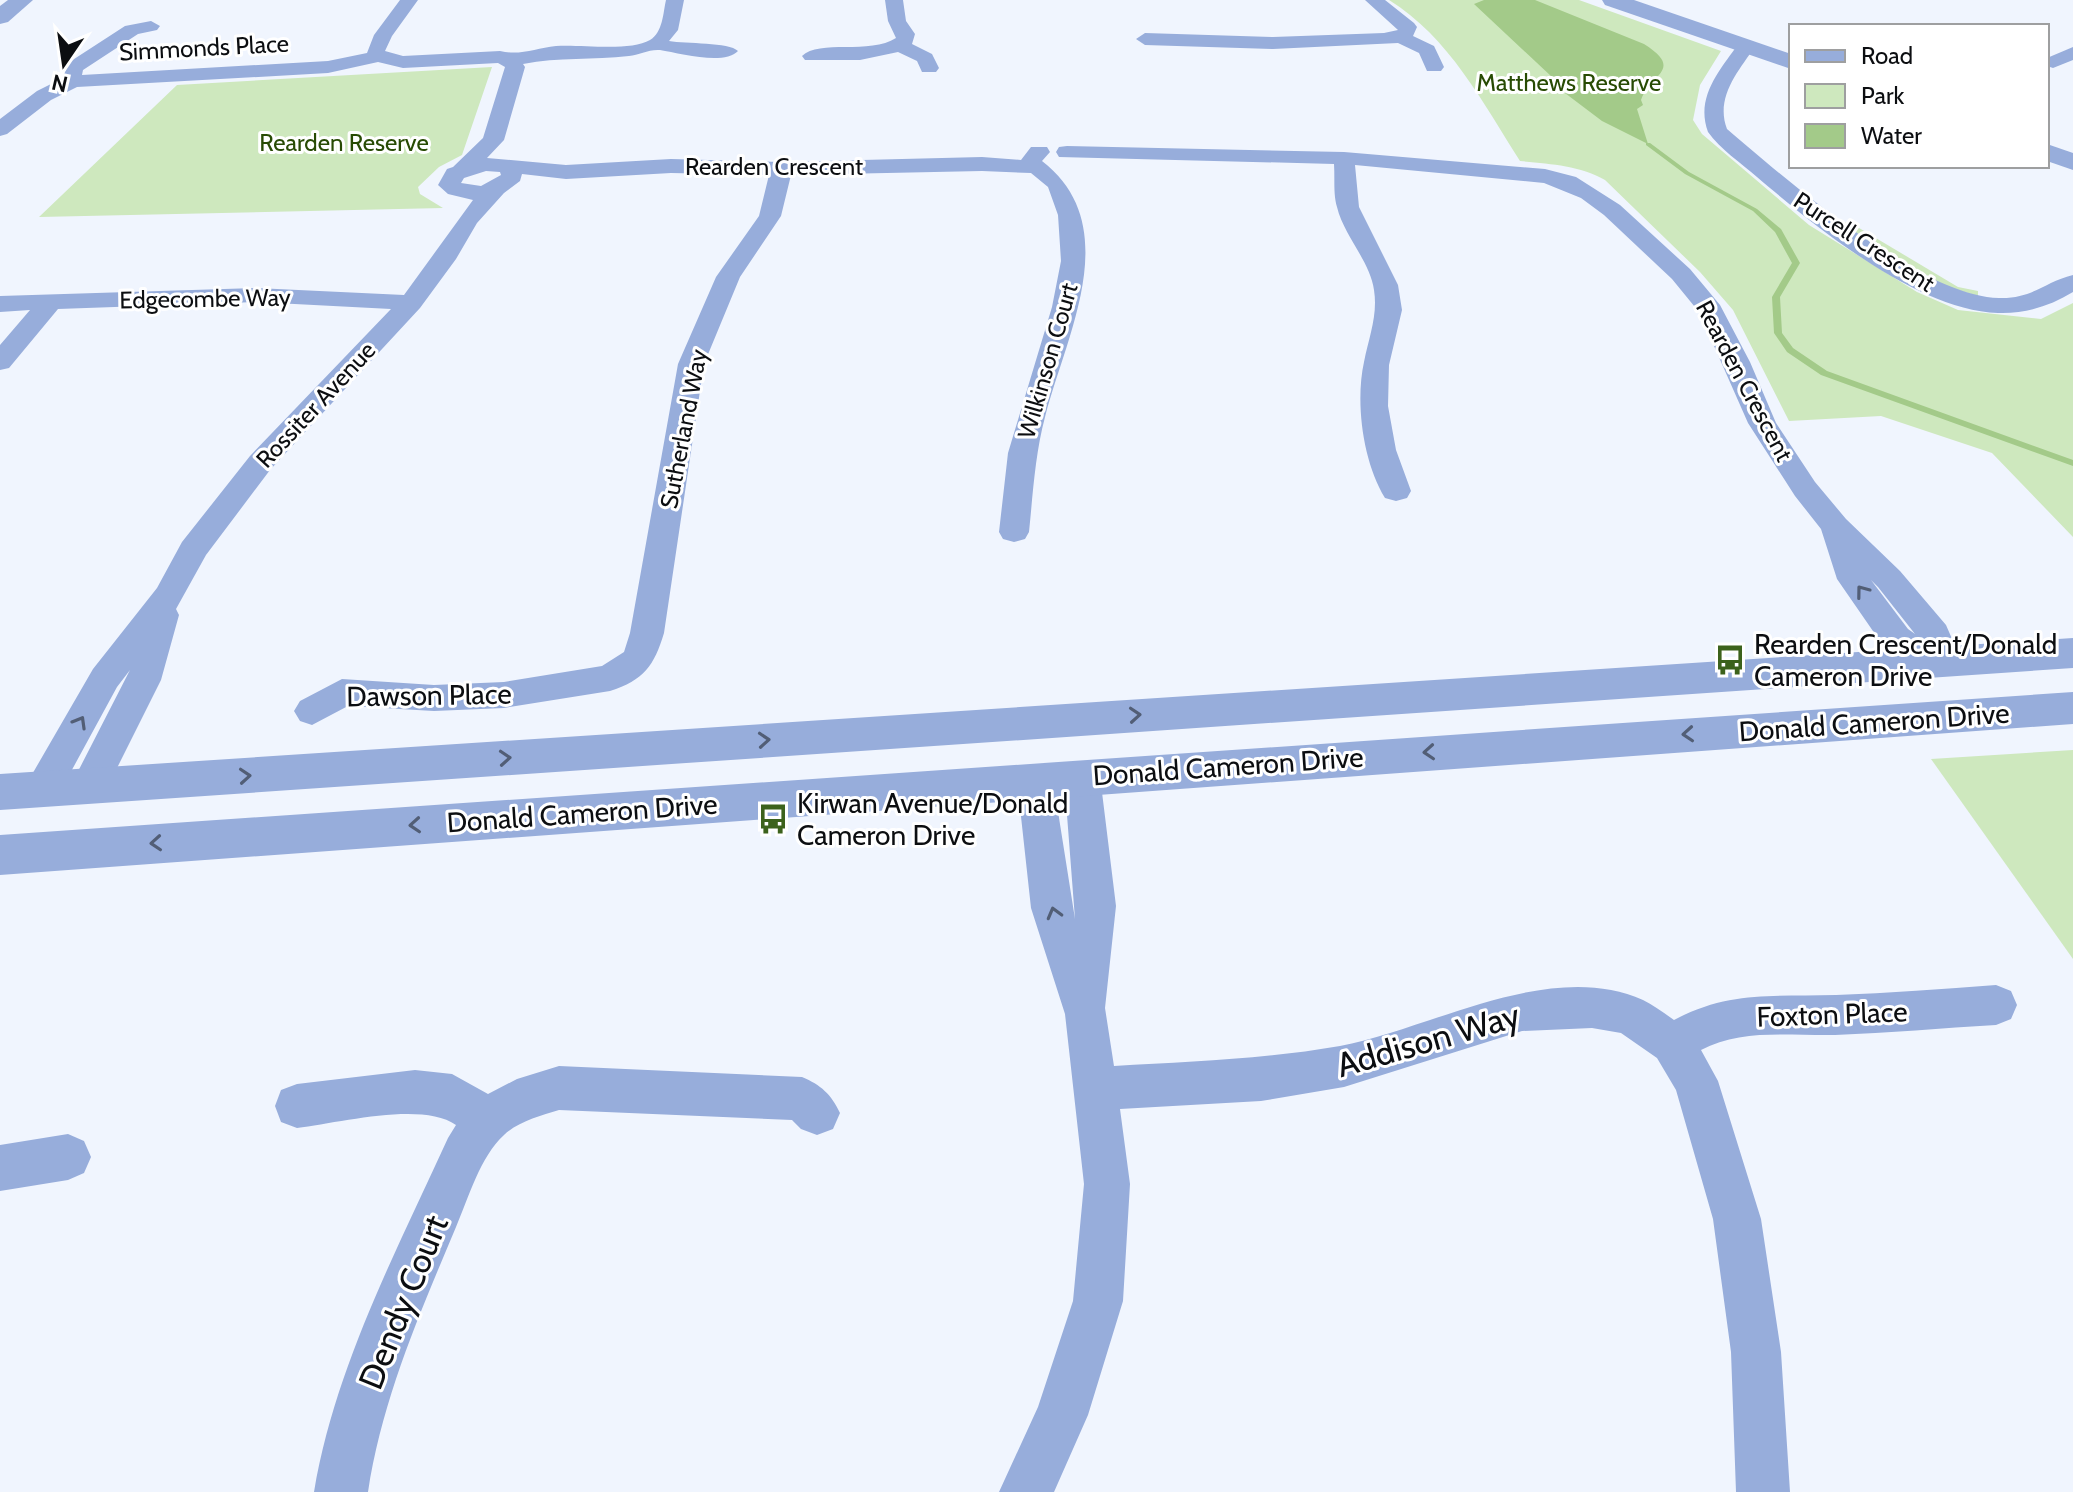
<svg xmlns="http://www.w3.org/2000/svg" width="2073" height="1492" viewBox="0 0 2073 1492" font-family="Cabin,sans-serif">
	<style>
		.green { fill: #cee8be }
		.water { fill: #a3ca89 }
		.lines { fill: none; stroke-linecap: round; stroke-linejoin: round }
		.stream { fill: #a3ca89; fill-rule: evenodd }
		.minor { fill: #97addb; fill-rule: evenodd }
		.tertiary { fill: #97addb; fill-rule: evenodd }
		.oneway { stroke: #525e76 }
		.labels { text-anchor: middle; stroke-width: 6; stroke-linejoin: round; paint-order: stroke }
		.far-street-label { font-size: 24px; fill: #0c0e11; stroke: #fff }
		.far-park-label { font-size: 24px; fill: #284b04; stroke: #fff }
		.poi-label { font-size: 28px; fill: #0c0e11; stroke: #fff; text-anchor: start }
		.street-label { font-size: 28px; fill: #0c0e11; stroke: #fff }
		.near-street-label { font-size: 34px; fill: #0c0e11; stroke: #fff }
	</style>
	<rect width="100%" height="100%" fill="#f0f5fe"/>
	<g class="green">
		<path d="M1389 0H1579L1721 51 1700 85 1693 120 1702 134 1809 225 1917 292 1958 310 2041 319 2073 303V537L1992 453 1881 416 1789 421 1733 310 1700 272 1605 180C1579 165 1550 164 1520 161 1483 103 1449 37 1389 0Z"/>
		<path d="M492 67 462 155 439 167 418 187 420 194 443 208 39 217 177 85Z"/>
		<path d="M1849 222 1958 287 1978 291V296L1944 286 1840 223Z"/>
		<path d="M2073 750V959L1931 759Z"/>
	</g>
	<path class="water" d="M1484 0H1535L1644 44C1685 70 1650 74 1641 100L1643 105 1637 109 1648 144 1602 121 1553 84 1552 77 1474 4Z"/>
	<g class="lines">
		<path class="stream" d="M1646 143H1650L1689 172 1757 209 1781 229 1800 263 1780 297 1782 333 1793 348 1827 371 2073 460V466L1821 375 1787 352 1774 333 1772 297 1792 263 1775 232 1753 211 1685 174 1646 145Z"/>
		<g class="minor">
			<path d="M400 0H418L392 36 385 51 403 56 500 51C520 56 536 48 556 46 580 44 630 52 650 40 663 32 663 13 666 0H684L678 30 669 41C686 44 729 42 738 51 724 66 679 53 660 50 649 49 639 55 629 56 593 60 559 57 523 64L525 67 504 140 487 158 566 165 671 159 782 162 982 157 1021 160 1031 147H1047L1050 152 1042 161C1126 226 1066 335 1045 417 1035 455 1033 493 1029 532L1025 539 1014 542 1003 539 999 532 1008 453 1052 307 1061 261 1058 215 1048 187 1031 173 982 171 791 175 781 216 740 277 704 364 664 633C654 666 644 680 610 691L504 708 434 711 348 706 312 725 300 721 294 711 300 701 342 679 434 685 504 682 602 666 624 652 630 633 678 364 716 277 759 216 769 175 671 173 566 179 522 174 520 181 504 193 477 223 456 259 420 308 270 470 206 555 176 609 179 615 161 680 102 798 89 802 76 798 70 787 130 670 117 687 55 801 42 805 29 801 23 790 93 669 157 588 182 542 250 456 391 309 256 302 58 309 9 368 0 370V345L30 310 0 312V296L256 288 404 295 473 200 448 194 438 185 447 169 453 167 483 138 505 67 498 63 403 68 378 62 328 73 77 87 51 100 7 134 0 136V119L37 91 63 78 68 63 125 26 151 21 160 26 157 30 138 34 83 70 82 75 328 61 367 53 374 35ZM486 171 500 172 501 175 481 186 461 183 464 178Z"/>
			<path d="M885 0H903L906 21 915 34 912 44 932 54 939 68 936 72H922L917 61 898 52 860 60H805L802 56C819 39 870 55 896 38L888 21Z"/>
			<path d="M1365 0H1385L1414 23 1417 27 1413 36 1434 46 1444 67 1441 71H1427L1419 53 1398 43 1273 49 1145 45 1136 39 1145 33 1273 37 1384 33 1398 30Z"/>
			<path d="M1746 41 1755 47C1738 71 1715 98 1727 129 1787 180 1919 296 1999 298 2033 299 2044 282 2073 275V292C2050 306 2025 314 1998 313 1917 310 1817 228 1757 177 1741 163 1720 149 1708 132 1695 97 1720 70 1739 43Z"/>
			<path d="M2073 47V60L2053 68 2047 66V58Z"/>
			<path d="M1067 146 1344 152 1545 169 1576 177 1620 205 1690 269 1720 305 1750 362 1776 423 1815 482 1846 519 1900 571 1946 625 1956 648 1949 672 1937 676 1925 672 1884 647 1837 579 1821 529 1795 496 1748 423 1699 312 1672 279 1604 215 1581 198 1544 183 1355 165 1359 207 1398 285 1402 310 1389 365 1388 406 1396 450 1411 491 1407 498 1396 501 1385 498C1363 462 1355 403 1364 362 1369 337 1378 315 1374 290 1370 261 1344 236 1337 207 1333 194 1335 178 1334 164L1059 157 1056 152 1059 147ZM1871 580 1878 587 1915 634 1908 629Z"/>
			<path d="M1082 761 1095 766 1100 776 1116 906 1105 1008 1114 1066C1190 1062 1265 1059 1340 1046 1431 1029 1550 958 1643 1000 1653 1005 1664 1013 1674 1020 1730 990 1774 997 1836 995 1889 993 1943 989 1996 985L2011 991 2017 1005 2011 1019 1996 1025C1942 1028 1889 1033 1835 1035 1791 1036 1741 1028 1701 1050L1718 1081 1761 1219 1781 1352 1790 1492H1736L1731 1352 1713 1219 1676 1090 1657 1058 1621 1033 1592 1028 1522 1031 1344 1087 1261 1101 1120 1109 1130 1184 1123 1301 1088 1415 1054 1492H999L1038 1407 1073 1301 1084 1184 1065 1014 1031 908 1017 780 1022 769 1035 765 1048 769 1053 780 1075 919 1064 776 1069 766Z"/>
			<path d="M559 1066 802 1077C821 1085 831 1094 840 1113L833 1129 817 1135 801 1129 792 1120 559 1110C540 1116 519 1121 504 1135 480 1157 469 1197 456 1227 420 1313 382 1399 368 1492H314C335 1367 396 1252 448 1138L456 1125C422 1101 339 1123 297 1128L281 1122 275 1106 281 1090 297 1084 415 1070 452 1074 488 1094 517 1079Z"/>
			<path d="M68 1134 84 1141 91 1157 84 1173 68 1180 0 1191V1145Z"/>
		</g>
		<g class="tertiary">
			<path d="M8 0H33L8 22 0 24V6Z"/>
			<path d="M1602 0H1634L1791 54V69L1605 5Z"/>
			<path d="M2047 144 2073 153V170L2047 161Z"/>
			<path d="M2073 638V668L0 810V774Z"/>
			<path d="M2073 692V724L0 875V835Z"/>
		</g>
	</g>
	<defs><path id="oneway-chevron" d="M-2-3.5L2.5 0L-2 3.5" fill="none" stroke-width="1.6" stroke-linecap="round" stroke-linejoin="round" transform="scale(2)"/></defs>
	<g class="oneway">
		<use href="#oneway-chevron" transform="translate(1862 591) rotate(-127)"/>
		<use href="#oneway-chevron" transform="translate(1135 715) rotate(-4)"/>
		<use href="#oneway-chevron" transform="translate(80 722) rotate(-60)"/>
		<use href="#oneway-chevron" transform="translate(1688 734) rotate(176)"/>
		<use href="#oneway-chevron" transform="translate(764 740) rotate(-4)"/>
		<use href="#oneway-chevron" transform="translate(1429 752) rotate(176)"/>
		<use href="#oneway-chevron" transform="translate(505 758) rotate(-4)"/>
		<use href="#oneway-chevron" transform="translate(245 776) rotate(-4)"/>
		<use href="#oneway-chevron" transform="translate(415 825) rotate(176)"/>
		<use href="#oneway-chevron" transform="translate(156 843) rotate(176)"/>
		<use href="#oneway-chevron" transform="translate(1054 913) rotate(-105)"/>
	</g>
	<defs>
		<g id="bus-bare" transform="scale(2.4)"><path d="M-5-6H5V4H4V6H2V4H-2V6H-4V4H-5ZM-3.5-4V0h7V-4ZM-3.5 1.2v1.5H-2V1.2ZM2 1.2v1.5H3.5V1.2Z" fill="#3c621c" stroke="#fff" stroke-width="2.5" paint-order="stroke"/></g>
	</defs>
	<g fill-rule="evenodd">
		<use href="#bus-bare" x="1730" y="660"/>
		<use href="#bus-bare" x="773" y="819"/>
	</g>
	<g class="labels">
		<g class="far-street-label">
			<text transform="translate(204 48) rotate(-3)" y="8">Simmonds Place</text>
			<text x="774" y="175">Rearden Crescent</text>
			<text transform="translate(1864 242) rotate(33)" y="8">Purcell Crescent</text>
			<text transform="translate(205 299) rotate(-1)" y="8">Edgecombe Way</text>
			<text transform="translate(1048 361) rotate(-74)" y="8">Wilkinson Court</text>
			<text transform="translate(1744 381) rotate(62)" y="8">Rearden Crescent</text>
			<text transform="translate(316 405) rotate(-47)" y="8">Rossiter Avenue</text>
			<text transform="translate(684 429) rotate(-79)" y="8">Sutherland Way</text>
		</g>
		<g class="far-park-label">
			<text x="1569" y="91">Matthews Reserve</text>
			<text x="344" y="151">Rearden Reserve</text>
		</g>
		<g class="poi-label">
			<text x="1754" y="654">Rearden Crescent/Donald<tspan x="1754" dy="32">Cameron Drive</tspan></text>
			<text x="797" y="813">Kirwan Avenue/Donald<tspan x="797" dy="32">Cameron Drive</tspan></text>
		</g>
		<g class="street-label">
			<text transform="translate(429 695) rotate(-1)" y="10">Dawson Place</text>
			<text transform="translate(1874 722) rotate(-4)" y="10">Donald Cameron Drive</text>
			<text transform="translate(1228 766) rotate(-4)" y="10">Donald Cameron Drive</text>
			<text transform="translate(582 813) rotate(-4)" y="10">Donald Cameron Drive</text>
			<text transform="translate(1832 1014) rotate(-2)" y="10">Foxton Place</text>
		</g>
		<g class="near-street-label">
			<text transform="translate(1428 1040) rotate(-16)" y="12">Addison Way</text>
			<text transform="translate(403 1302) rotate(-68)" y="12">Dendy Court</text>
		</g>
	</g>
	<rect x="1789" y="24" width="260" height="144" fill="#ffffff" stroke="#9e9fa0" stroke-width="2"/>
	<rect x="1805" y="50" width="40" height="12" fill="#97addb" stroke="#9e9fa0" stroke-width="2"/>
	<text x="1861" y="64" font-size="24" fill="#0c0e11">Road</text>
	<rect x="1805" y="84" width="40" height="24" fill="#cee8be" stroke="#9e9fa0" stroke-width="2"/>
	<text x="1861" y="104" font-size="24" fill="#0c0e11">Park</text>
	<rect x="1805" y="124" width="40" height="24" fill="#a3ca89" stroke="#9e9fa0" stroke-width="2"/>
	<text x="1861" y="144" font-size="24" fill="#0c0e11">Water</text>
	<g transform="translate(64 64) rotate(193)" stroke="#ffffff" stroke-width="6" paint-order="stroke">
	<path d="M0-6L14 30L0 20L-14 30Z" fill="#0c0e11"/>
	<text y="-12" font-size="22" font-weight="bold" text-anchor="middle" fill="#0c0e11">N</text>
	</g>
</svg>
